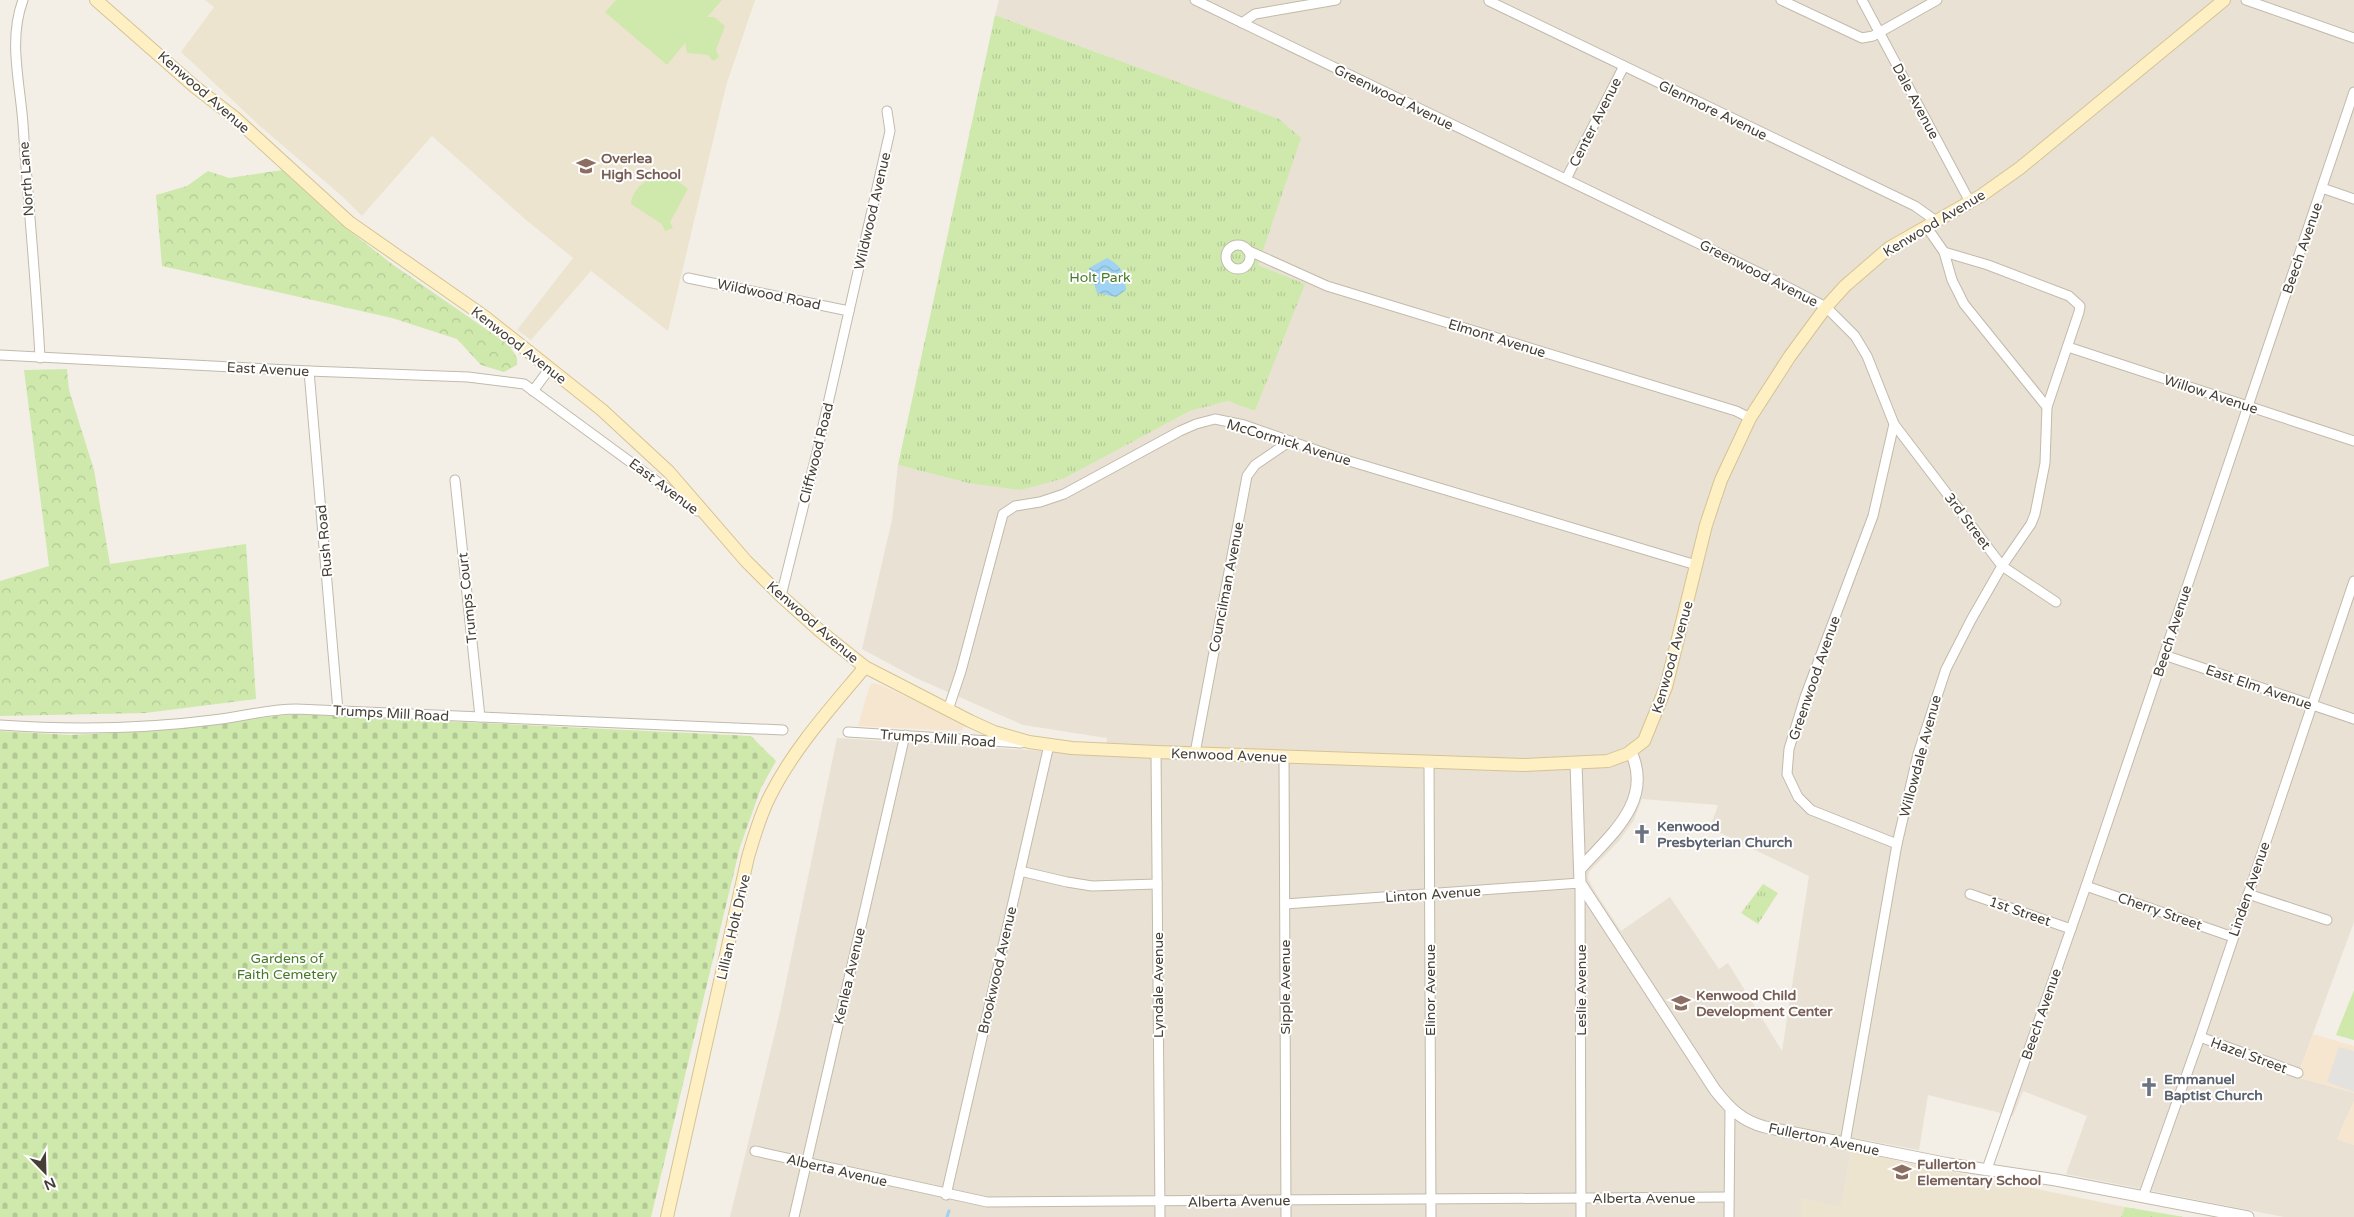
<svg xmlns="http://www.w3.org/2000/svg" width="2354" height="1217" viewBox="0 0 2354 1217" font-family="'Varela Round',sans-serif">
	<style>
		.residential { fill: #e8e1d4; fill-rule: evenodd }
		.commercial { fill: #f6e6d0 }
		.education { fill: #ede4cf }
		.forest { fill: url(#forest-crowns) }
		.cemetery { fill: url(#cemetery-stones) }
		.park { fill: url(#park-tufts) }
		.pitch { fill: #cfe9ad }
		.parking { fill: #e4e2de }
		.water { fill: url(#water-waves) }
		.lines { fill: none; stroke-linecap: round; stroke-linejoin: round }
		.stream { stroke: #a0d2f2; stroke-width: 3 }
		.minor-casing { stroke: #c2baab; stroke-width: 11 }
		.tertiary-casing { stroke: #c2baab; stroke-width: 13 }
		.secondary-casing { stroke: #d5c394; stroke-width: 14 }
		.minor { stroke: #fff; stroke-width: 9 }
		.tertiary { stroke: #fff; stroke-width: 11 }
		.secondary { stroke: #fff0c4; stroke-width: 12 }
		.labels { text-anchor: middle; stroke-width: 4; stroke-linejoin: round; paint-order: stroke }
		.street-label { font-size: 14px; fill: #463f35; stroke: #fff }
		.education-label { font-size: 14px; font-weight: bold; fill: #785e54; stroke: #fff; text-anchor: start }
		.park-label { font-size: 14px; fill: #477a27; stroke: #fff }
		.worship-label { font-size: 14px; font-weight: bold; fill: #5b616d; stroke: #fff; text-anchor: start }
	</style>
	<defs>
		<pattern id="forest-crowns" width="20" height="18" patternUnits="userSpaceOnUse" patternTransform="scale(1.25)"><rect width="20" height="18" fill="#cfe9ad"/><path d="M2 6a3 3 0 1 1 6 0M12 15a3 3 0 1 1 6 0" fill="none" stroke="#b3c995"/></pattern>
		<pattern id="cemetery-stones" width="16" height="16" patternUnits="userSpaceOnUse" patternTransform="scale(1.25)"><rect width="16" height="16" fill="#cfe9ad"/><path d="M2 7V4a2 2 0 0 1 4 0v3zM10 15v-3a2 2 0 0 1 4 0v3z" fill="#b3c995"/></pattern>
		<pattern id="park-tufts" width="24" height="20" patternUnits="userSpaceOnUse" patternTransform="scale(1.25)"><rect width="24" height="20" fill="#cfe9ad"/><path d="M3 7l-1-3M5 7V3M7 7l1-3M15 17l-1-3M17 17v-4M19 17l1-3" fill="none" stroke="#b3c995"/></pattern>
		<pattern id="water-waves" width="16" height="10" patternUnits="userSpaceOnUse" patternTransform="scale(1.25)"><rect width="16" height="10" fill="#a0d2f2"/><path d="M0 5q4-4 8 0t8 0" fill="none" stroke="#8bb5d0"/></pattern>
	</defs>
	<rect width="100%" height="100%" fill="#f3efe6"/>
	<path class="residential" d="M999 0H2354V922L2297 1077 2354 1093V1101L2337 1139 2354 1145V1217H2284L2066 1174 2087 1116 2023 1091 2013 1116 1928 1095 1919 1150 1854 1138 1841 1207 1801 1199V1217H730L779 1016 837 738 1105 755 1107 738 1023 725 916 678 862 649 892 520 898 465 968 483 1065 478 1190 411 1228 401 1255 411 1304 284 1258 265 1279 119 995 15ZM1642 799 1718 805 1710 828 1809 876 1782 1051 1728 963 1719 969 1670 897 1621 931 1594 890 1588 878 1589 872 1619 841 1634 820Z"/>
	<g class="commercial">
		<path d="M872 683 881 685 964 724 963 729 961 731 858 726 869 688Z"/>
		<path d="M2313 1034 2354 1046V1093L2297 1077Z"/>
		<path d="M2354 1101V1145L2337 1139Z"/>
	</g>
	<g class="education">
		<path d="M205 0H755L726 86 668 331 591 271 531 340 517 330 573 258 526 220 432 136 362 216 343 197 261 127 181 52 214 7Z"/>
		<path d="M1852 1150 1895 1160 2125 1207 2121 1217H1801V1199L1841 1206Z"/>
	</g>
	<g class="forest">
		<path d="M283 170 337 221 392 264 509 345 517 358V365L504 372 481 365 457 339 392 318 162 266 156 195 187 186 208 171 229 178Z"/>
		<path d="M67 369 69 390 94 470 110 564 246 544 256 699 145 713 0 716V581L49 566 24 370Z"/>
	</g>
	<path class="cemetery" d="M296 714 751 736 776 761 761 788 740 847 651 1217H0V731L71 735 130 732Z"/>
	<g class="park">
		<path d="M995 15 1279 119 1301 138 1258 265 1305 284 1255 411 1228 401 1190 411 1065 478 1020 490 968 483 898 465Z"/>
		<path d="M1763 884 1778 893 1758 924 1741 913Z"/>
		<path d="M2125 1207 2184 1217H2121Z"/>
	</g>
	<g class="pitch">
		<path d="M616 0H722L707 17H714L725 26 716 50 719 57 713 61 708 55 687 53 685 43 667 65 605 12Z"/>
		<path d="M660 176 674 178 688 189 670 222 673 228 665 231 662 224 631 204C633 188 645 179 660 176Z"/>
		<path d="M2354 990V1040L2336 1035Z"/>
	</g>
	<path class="parking" d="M2339 1047 2354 1051V1092L2327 1082Z"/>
	<path class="water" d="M1107 258C1122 266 1125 274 1126 290L1116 297 1097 293 1089 268Z"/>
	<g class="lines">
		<path class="stream" d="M947 1217 949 1211"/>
		<g class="minor-casing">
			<g id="minor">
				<path d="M23 0C8 40 20 82 23 124 28 202 36 280 40 358"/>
				<path d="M1195 0 1774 280 1826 307 1855 336 1867 356 1894 424 1873 516 1805 697 1789 749 1787 774 1798 797 1811 810 1897 844"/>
				<path d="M1781 0 1862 38 1873 36 1937 0"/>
				<path d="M1862 0 1970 202"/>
				<path d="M2246 0 2354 38"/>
				<path d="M1489 1 1915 206 1936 221"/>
				<path d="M1242 23 1255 14 1336 0"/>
				<path d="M1566 179 1624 66"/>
				<path d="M2322 188 2354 199"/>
				<path d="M1926 226 1944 252 1952 280 1964 304 2047 407"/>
				<circle cx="1238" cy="257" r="12"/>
				<path d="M1247 250 1327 286 1736 411 1750 418"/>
				<path d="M688 278 849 311"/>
				<path d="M2068 347 2354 441"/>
				<path d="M0 355 309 371 468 377 524 384 697 511"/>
				<path d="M309 371 338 711"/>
				<path d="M533 391 550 368"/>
				<path d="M1894 424 2002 566 2056 602"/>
				<path d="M455 480 480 717"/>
				<path d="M781 596 817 452 890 131 887 111"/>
				<path d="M2164 655 2354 719"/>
				<path d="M948 710 961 671 1003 514 1015 506 1040 502 1064 494 1180 431 1196 424 1215 419 1244 425 1339 458 1696 565"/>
				<path d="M0 725C71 730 143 729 213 720 241 717 268 709 296 709L783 730"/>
				<path d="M848 732 1021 743"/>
				<path d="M1156 752 1160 1217"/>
				<path d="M1195 753 1247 476 1255 465 1290 441"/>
				<path d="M1284 757 1286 1217"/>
				<path d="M1429 763 1431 1217"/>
				<path d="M1020 871 1067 882 1092 886 1157 884"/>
				<path d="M2086 886 2233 937"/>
				<path d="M1970 894 2071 929"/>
				<path d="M2248 894 2327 920"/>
				<path d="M1285 904 1580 883 1581 1217"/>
				<path d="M2200 1037 2298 1073"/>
				<path d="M1845 1143 1897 844 1918 754 1946 669 1971 620 2002 566 2031 524 2035 514 2045 463 2047 407 2079 312 2080 306 2069 296 1988 265 1944 252"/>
				<path d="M755 1151 987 1202 1728 1197"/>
				<path d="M1987 1169 2086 886 2354 92"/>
				<path d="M946 1195 1049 745"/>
				<path d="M2143 1197 2200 1037 2354 581"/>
				<path d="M794 1217 905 735"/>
				<path d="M1729 1217 1730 1109"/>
			</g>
		</g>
		<g class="tertiary-casing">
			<g id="tertiary">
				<path d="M1576 763 1580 883 1715 1090C1730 1109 1742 1121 1765 1127L1949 1164 2056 1180 2248 1217"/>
				<path d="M1580 869C1609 836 1654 802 1631 752"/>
			</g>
		</g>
		<g class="secondary-casing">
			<g id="secondary">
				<path d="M96 0 195 87 234 117 349 222 485 317 602 410 669 472 746 561 781 596 820 631 865 667 970 721 994 732 1029 742 1072 748 1156 752 1523 765 1608 761 1627 754 1644 741 1666 687 1706 525 1721 480 1750 418 1790 356 1826 307 1845 286 1889 248 1982 195 2020 168 2224 0"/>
				<path d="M667 1217 748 857C754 837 760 815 770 796 794 748 831 708 865 667"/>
			</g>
		</g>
		<use href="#minor" class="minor"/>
		<use href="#tertiary" class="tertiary"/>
		<use href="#secondary" class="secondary"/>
	</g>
	<defs>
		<g id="school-bare" transform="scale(1.5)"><path d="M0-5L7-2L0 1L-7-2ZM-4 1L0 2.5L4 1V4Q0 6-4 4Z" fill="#8d6e63" stroke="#fff" stroke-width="2.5" paint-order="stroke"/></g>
		<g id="church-bare" transform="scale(1.5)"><path d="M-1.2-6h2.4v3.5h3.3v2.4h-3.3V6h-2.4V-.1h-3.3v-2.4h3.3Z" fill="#6b7280" stroke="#fff" stroke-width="2.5" paint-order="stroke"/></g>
	</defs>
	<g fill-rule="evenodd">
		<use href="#school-bare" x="586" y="166"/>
		<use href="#church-bare" x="1642" y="834"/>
		<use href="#school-bare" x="1681" y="1003"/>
		<use href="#church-bare" x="2149" y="1087"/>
		<use href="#school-bare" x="1902" y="1172"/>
	</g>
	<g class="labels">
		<g class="street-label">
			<text transform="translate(204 92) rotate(41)" y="5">Kenwood Avenue</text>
			<text transform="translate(1394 97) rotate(26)" y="5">Greenwood Avenue</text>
			<text transform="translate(1916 101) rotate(62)" y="5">Dale Avenue</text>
			<text transform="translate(1713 110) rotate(26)" y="5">Glenmore Avenue</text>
			<text transform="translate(1595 122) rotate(-63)" y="5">Center Avenue</text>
			<text transform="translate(26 179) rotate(-94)" y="5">North Lane</text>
			<text transform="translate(872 211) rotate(-77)" y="5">Wildwood Avenue</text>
			<text transform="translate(1934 223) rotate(-31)" y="5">Kenwood Avenue</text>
			<text transform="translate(2302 248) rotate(-71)" y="5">Beech Avenue</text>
			<text transform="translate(1759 273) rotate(27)" y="5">Greenwood Avenue</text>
			<text transform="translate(769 294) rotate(12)" y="5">Wildwood Road</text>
			<text transform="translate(1497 338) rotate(17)" y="5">Elmont Avenue</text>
			<text transform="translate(519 345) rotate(38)" y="5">Kenwood Avenue</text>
			<text transform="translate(268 369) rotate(3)" y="5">East Avenue</text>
			<text transform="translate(2211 394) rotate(18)" y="5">Willow Avenue</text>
			<text transform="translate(1289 442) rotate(17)" y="5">McCormick Avenue</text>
			<text transform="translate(816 453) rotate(-76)" y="5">Cliffwood Road</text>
			<text transform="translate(664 486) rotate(37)" y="5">East Avenue</text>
			<text transform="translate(1968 521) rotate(53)" y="5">3rd Street</text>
			<text transform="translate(324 541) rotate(-95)" y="5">Rush Road</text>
			<text transform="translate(1226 587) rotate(-79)" y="5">Councilman Avenue</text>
			<text transform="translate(467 598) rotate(-96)" y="5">Trumps Court</text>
			<text transform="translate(813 622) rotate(41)" y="5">Kenwood Avenue</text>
			<text transform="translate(2172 631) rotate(-72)" y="5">Beech Avenue</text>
			<text transform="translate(1672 657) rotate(-74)" y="5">Kenwood Avenue</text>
			<text transform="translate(1814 678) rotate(-71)" y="5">Greenwood Avenue</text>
			<text transform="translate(2259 687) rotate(19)" y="5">East Elm Avenue</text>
			<text transform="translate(391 713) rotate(3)" y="5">Trumps Mill Road</text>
			<text transform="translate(938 738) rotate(4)" y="5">Trumps Mill Road</text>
			<text transform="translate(1229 755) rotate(2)" y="5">Kenwood Avenue</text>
			<text transform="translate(1920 756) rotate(-75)" y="5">Willowdale Avenue</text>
			<text transform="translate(2249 889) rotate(-71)" y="5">Linden Avenue</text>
			<text transform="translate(1433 894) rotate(-4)" y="5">Linton Avenue</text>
			<text transform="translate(2020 911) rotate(19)" y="5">1st Street</text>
			<text transform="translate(2160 911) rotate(19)" y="5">Cherry Street</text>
			<text transform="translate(733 927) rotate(-77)" y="5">Lillian Holt Drive</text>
			<text transform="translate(997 970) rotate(-77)" y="5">Brookwood Avenue</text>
			<text transform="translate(849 976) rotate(-77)" y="5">Kenlea Avenue</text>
			<text transform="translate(1158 985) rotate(-90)" y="5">Lyndale Avenue</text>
			<text transform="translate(1285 987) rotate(-90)" y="5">Sipple Avenue</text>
			<text transform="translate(1430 990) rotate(-90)" y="5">Elinor Avenue</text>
			<text transform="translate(1581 990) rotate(-90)" y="5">Leslie Avenue</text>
			<text transform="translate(2041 1014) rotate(-71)" y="5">Beech Avenue</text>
			<text transform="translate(2249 1055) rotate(20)" y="5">Hazel Street</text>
			<text transform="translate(1824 1139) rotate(12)" y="5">Fullerton Avenue</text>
			<text transform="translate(837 1170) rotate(13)" y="5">Alberta Avenue</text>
			<text x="1644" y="1203">Alberta Avenue</text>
			<text transform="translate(1239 1201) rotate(-1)" y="5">Alberta Avenue</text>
		</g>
		<g class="education-label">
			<text x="601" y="163">Overlea<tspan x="601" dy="16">High School</tspan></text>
			<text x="1696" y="1000">Kenwood Child<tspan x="1696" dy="16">Development Center</tspan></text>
			<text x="1917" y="1169">Fullerton<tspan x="1917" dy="16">Elementary School</tspan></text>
		</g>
		<g class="park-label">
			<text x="1100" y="282">Holt Park</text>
			<text x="287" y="963">Gardens of<tspan x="287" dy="16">Faith Cemetery</tspan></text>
		</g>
		<g class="worship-label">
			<text x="1657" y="831">Kenwood<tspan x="1657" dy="16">Presbyterian Church</tspan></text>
			<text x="2164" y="1084">Emmanuel<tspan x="2164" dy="16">Baptist Church</tspan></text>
		</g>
	</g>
	<g transform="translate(45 1172) rotate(157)" stroke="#ffffff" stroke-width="4" paint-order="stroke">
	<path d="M0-4L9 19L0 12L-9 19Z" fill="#463f35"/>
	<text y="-8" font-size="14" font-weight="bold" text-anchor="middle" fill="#463f35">N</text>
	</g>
</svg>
